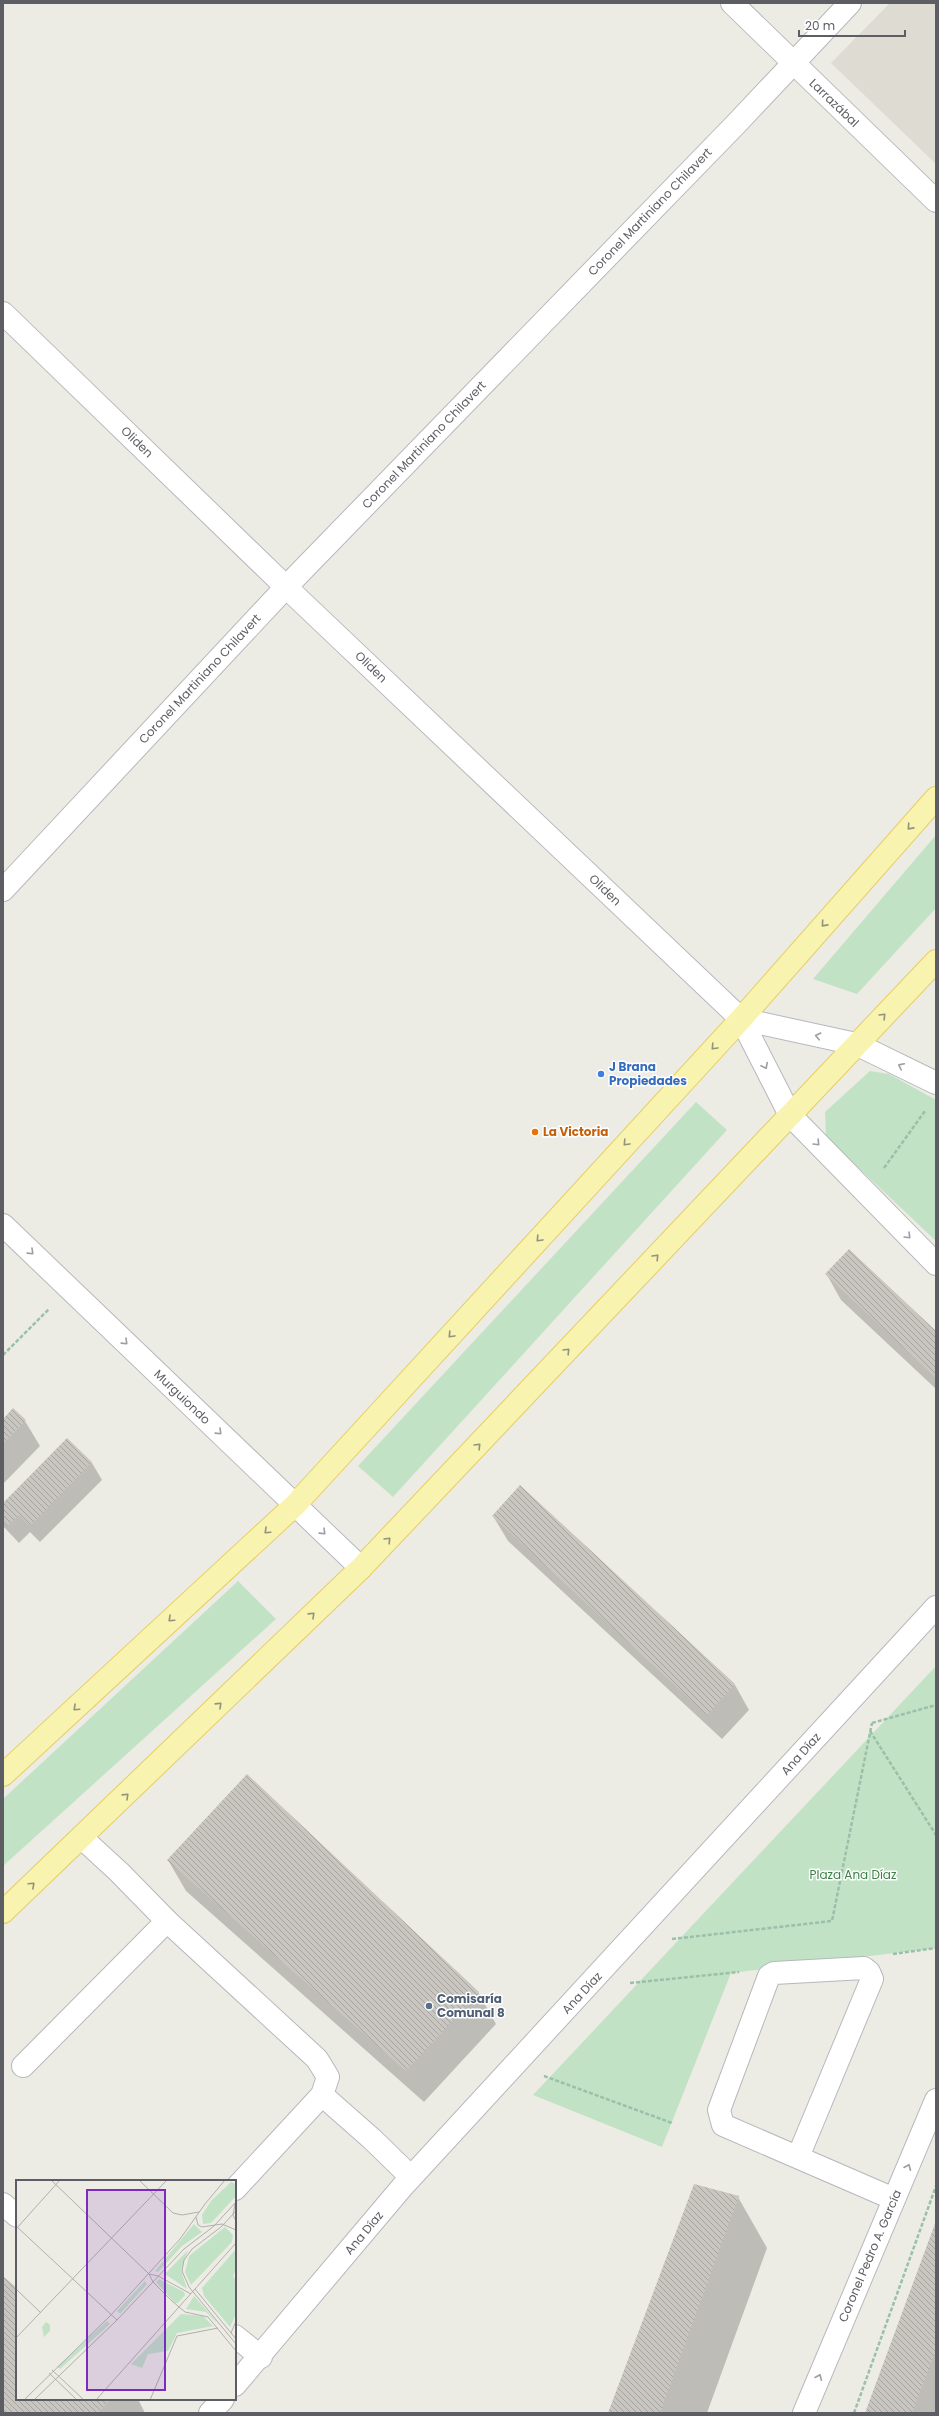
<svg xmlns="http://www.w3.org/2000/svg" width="939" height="2416" viewBox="0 0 939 2416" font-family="Poppins,sans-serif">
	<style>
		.education { fill: #dddbd2 }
		.green { fill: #c2e2c5 }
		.shadow { fill: #0003 }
		.building { fill: url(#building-back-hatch) }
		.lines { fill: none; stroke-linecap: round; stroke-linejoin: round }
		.minor-casing { stroke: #b6b8bd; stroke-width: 24 }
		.major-casing { stroke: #e5ce65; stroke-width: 24 }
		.path { stroke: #9ac0aa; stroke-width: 2.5; stroke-dasharray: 4 2; stroke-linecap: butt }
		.minor { stroke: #fff; stroke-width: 22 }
		.major { stroke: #f8f3ae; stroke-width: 22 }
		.oneway { stroke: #93927d }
		.oneway2 { stroke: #9d9ea1 }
		.shop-dot { fill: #3f7fe0; stroke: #fff; stroke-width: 1.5 }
		.food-dot { fill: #e8710a; stroke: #fff; stroke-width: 1.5 }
		.service-dot { fill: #5c6f8a; stroke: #fff; stroke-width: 1.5 }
		.labels { text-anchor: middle; stroke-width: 3; stroke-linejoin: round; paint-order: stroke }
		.street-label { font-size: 12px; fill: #5c5e63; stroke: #fff }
		.shop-label { font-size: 12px; font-weight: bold; fill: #366cbe; stroke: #fff; text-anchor: start }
		.food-label { font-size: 12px; font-weight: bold; fill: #c56008; stroke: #fff; text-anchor: start }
		.park-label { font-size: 12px; fill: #3c8147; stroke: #fff }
		.service-label { font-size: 12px; font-weight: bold; fill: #4e5e75; stroke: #fff; text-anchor: start }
		.inset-road { fill: none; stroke: #afafac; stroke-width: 1 }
		.view { fill: #7b2cbf; fill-opacity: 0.15; stroke: #7b2cbf; stroke-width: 2 }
		.inset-edge { fill: none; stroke: #5c5e63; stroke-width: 2 }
	</style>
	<defs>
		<pattern id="building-back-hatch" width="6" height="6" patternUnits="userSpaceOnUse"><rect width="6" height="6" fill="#c9c6c0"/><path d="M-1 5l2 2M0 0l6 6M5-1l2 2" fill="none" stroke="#a6a4a0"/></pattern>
	</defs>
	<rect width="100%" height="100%" fill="#edece4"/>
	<path class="education" d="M890 3H936V164L831 63Z"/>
	<g class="green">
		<path d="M936 835V908L857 994 813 979Z"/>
		<path d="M870 1071 889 1074 936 1100V1241L826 1137 825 1112Z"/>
		<path d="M696 1102 727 1130 393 1497 358 1466Z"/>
		<path d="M238 1581 276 1619 3 1866V1799Z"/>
		<path d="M936 1666V1948L731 1973 662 2147 533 2095Z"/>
	</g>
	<g class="shadow">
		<path d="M827 1275 936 1333V1389L841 1300Z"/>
		<path d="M3 1420 25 1421 40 1446 3 1484Z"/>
		<path d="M67 1439 92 1463 102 1480 40 1542 30 1532 19 1543 3 1526V1504Z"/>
		<path d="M520 1487 735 1685 749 1710 722 1739 508 1541 493 1516Z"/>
		<path d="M168 1860 478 1992 496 2024 424 2102 186 1891Z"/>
		<path d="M738 2197 767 2248 707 2413H609Z"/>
		<path d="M936 2223V2413H866Z"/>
		<path d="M3 2277 17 2289V2399H138L145 2413H3Z"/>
	</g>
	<g class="building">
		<path d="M849 1249 936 1331V1378L825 1274Z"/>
		<path d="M13 1408 26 1420 3 1444V1419Z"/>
		<path d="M67 1438 92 1462 30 1526 19 1515 8 1526 3 1521V1503Z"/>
		<path d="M520 1485 735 1684 707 1715 492 1516Z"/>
		<path d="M247 1774 479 1992 406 2071 167 1860Z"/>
		<path d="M694 2184 739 2196 660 2413H608Z"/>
		<path d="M936 2221V2350L912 2413H865Z"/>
		<path d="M3 2276 17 2288V2399H111L98 2413H3Z"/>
	</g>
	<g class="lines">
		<g class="minor-casing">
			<g id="minor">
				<path d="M732 3 936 201"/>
				<path d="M3 313 286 587 741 1019 790 1115 936 1264"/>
				<path d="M3 890 286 587 737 123 850 3"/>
				<path d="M741 1019 856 1044 936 1083"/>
				<path d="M3 1225 361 1568"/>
				<path d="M167 1921 317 2059 328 2077 322 2095 235 2189"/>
				<path d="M23 2066 167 1921 119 1872 82 1838"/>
				<path d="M322 2095 372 2139 411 2177"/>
				<path d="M798 2157 872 1979 869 1972 864 1968 774 1973 769 1976 719 2110 723 2125 894 2199"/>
				<path d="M3 2204 17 2216"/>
				<path d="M235 2336 261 2357"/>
				<path d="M235 2385 403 2186 936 1607"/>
				<path d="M210 2413 223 2399"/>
				<path d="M804 2413 936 2100"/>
			</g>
		</g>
		<g class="major-casing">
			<g id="major">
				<path d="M3 1775 295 1505 741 1019 936 798"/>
				<path d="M3 1912 361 1568 936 961"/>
			</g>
		</g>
		<g class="path">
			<path d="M884 1168 925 1111"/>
			<path d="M3 1355 49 1309"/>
			<path d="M872 1723 936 1705"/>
			<path d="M870 1731 936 1835"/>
			<path d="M672 1939 832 1921 872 1723"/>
			<path d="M893 1954 936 1948"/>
			<path d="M630 1983 739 1972"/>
			<path d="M544 2076 672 2123"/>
			<path d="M854 2413 936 2186"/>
		</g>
		<use href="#minor" class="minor"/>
		<use href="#major" class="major"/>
	</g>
	<defs><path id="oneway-chevron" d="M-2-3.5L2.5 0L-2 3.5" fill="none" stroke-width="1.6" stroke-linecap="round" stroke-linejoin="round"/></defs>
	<g class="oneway">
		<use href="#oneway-chevron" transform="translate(910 827) rotate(132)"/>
		<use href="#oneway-chevron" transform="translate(824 924) rotate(132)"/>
		<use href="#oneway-chevron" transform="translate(883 1016) rotate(-46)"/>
		<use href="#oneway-chevron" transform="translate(714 1047) rotate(133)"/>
		<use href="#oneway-chevron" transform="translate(626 1143) rotate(133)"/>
		<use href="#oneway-chevron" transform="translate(539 1239) rotate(133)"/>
		<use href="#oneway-chevron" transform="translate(656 1257) rotate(-47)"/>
		<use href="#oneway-chevron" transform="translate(451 1335) rotate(133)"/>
		<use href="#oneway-chevron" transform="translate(567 1351) rotate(-46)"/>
		<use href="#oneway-chevron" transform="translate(478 1446) rotate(-46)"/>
		<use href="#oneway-chevron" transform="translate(267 1531) rotate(137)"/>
		<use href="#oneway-chevron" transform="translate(388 1540) rotate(-46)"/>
		<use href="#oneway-chevron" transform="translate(312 1615) rotate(-44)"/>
		<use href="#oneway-chevron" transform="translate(171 1619) rotate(137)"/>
		<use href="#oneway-chevron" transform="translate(219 1705) rotate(-44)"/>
		<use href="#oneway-chevron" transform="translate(76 1708) rotate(137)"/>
		<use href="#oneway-chevron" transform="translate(126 1796) rotate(-44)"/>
		<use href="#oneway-chevron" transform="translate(32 1885) rotate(-43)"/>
	</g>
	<g class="oneway2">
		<use href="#oneway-chevron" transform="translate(818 1036) rotate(-167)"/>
		<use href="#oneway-chevron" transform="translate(765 1066) rotate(63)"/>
		<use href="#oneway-chevron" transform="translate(901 1066) rotate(-154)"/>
		<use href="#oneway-chevron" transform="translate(817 1143) rotate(46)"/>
		<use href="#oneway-chevron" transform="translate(908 1236) rotate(45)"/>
		<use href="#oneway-chevron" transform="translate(31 1252) rotate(44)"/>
		<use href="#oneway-chevron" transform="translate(125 1342) rotate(44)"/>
		<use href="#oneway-chevron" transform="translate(219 1432) rotate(44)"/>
		<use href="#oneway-chevron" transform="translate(323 1532) rotate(44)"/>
		<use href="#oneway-chevron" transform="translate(908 2167) rotate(-67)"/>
		<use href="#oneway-chevron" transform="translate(819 2377) rotate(-67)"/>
	</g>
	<circle class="shop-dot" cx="601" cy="1074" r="4"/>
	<circle class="food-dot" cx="535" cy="1132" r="4"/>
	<circle class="service-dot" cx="429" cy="2006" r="4"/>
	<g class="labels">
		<g class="street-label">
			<text transform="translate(834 103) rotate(44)" y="4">Larrazábal</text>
			<text transform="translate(650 212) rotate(-46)" y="4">Coronel Martiniano Chilavert</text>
			<text transform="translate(137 442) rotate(44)" y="4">Oliden</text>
			<text transform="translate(424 445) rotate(-46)" y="4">Coronel Martiniano Chilavert</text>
			<text transform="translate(371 667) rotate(44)" y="4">Oliden</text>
			<text transform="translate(200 679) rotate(-47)" y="4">Coronel Martiniano Chilavert</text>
			<text transform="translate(605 890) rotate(44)" y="4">Oliden</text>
			<text transform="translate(182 1397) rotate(44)" y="4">Murguiondo</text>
			<text transform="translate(801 1754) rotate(-48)" y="4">Ana Díaz</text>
			<text transform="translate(582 1993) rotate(-47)" y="4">Ana Díaz</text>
			<text transform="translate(364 2233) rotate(-50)" y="4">Ana Díaz</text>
			<text transform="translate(870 2256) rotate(-67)" y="4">Coronel Pedro A. García</text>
		</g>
		<g class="shop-label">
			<text x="609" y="1071">J Brana<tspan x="609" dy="14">Propiedades</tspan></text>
		</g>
		<g class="food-label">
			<text x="543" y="1136">La Victoria</text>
		</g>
		<g class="park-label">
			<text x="853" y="1879">Plaza Ana Díaz</text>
		</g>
		<g class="service-label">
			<text x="437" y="2003">Comisaría<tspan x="437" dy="14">Comunal 8</tspan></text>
		</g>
	</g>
	<g transform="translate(16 2180)">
		<rect width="220" height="220" fill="#edece4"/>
		<path d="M215 2 220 4V16L195 43 187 44 186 35 195 21ZM178 44 186 52 166 66 142 92 139 91ZM209 47 217 55 216 62 175 105 169 92 173 76ZM220 69V89L217 97 220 99V134L214 147 188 116 186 108ZM172 70 165 90 171 109 149 94ZM143 99 168 112 169 115 162 123H159L140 102ZM129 101 131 104 104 134 101 131ZM178 116 200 141V142L190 132 170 129ZM165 134 187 136 197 146 161 153 152 171 132 174 126 188 115 184ZM91 141 94 144 44 189 41 187ZM30 142 34 145V151L28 157 26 147Z" fill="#c2e2c5"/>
		<path class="inset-road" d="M35 0 133 94 137 102 156 121 169 132 192 137 220 171M123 0 157 33 166 35 183 32M219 24 217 35 220 41M220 31 205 47 176 69 168 80 166 91 173 107 220 164M180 37 182 45 186 47 206 44 220 50M0 46 101 140M0 49 44 0M133 94 142 96 175 114M0 109 25 133M179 109 220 159M215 153 220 141M0 158 151 0M36 190 68 220M33 193 61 220M8 220 95 135 164 59 189 24 209 0M18 220 101 140 168 69 198 46 220 22M80 220 220 63M134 220 161 156 202 148"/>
		<path class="view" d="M71 10H149V210H71Z"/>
		<rect width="220" height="220" class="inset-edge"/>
	</g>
	<rect width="939" height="2416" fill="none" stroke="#5c5e63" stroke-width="8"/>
	<path d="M799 30v6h106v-6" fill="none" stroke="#5c5e63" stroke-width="2"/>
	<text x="805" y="30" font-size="12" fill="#5c5e63" stroke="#ffffff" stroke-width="3" paint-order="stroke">20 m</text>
</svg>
